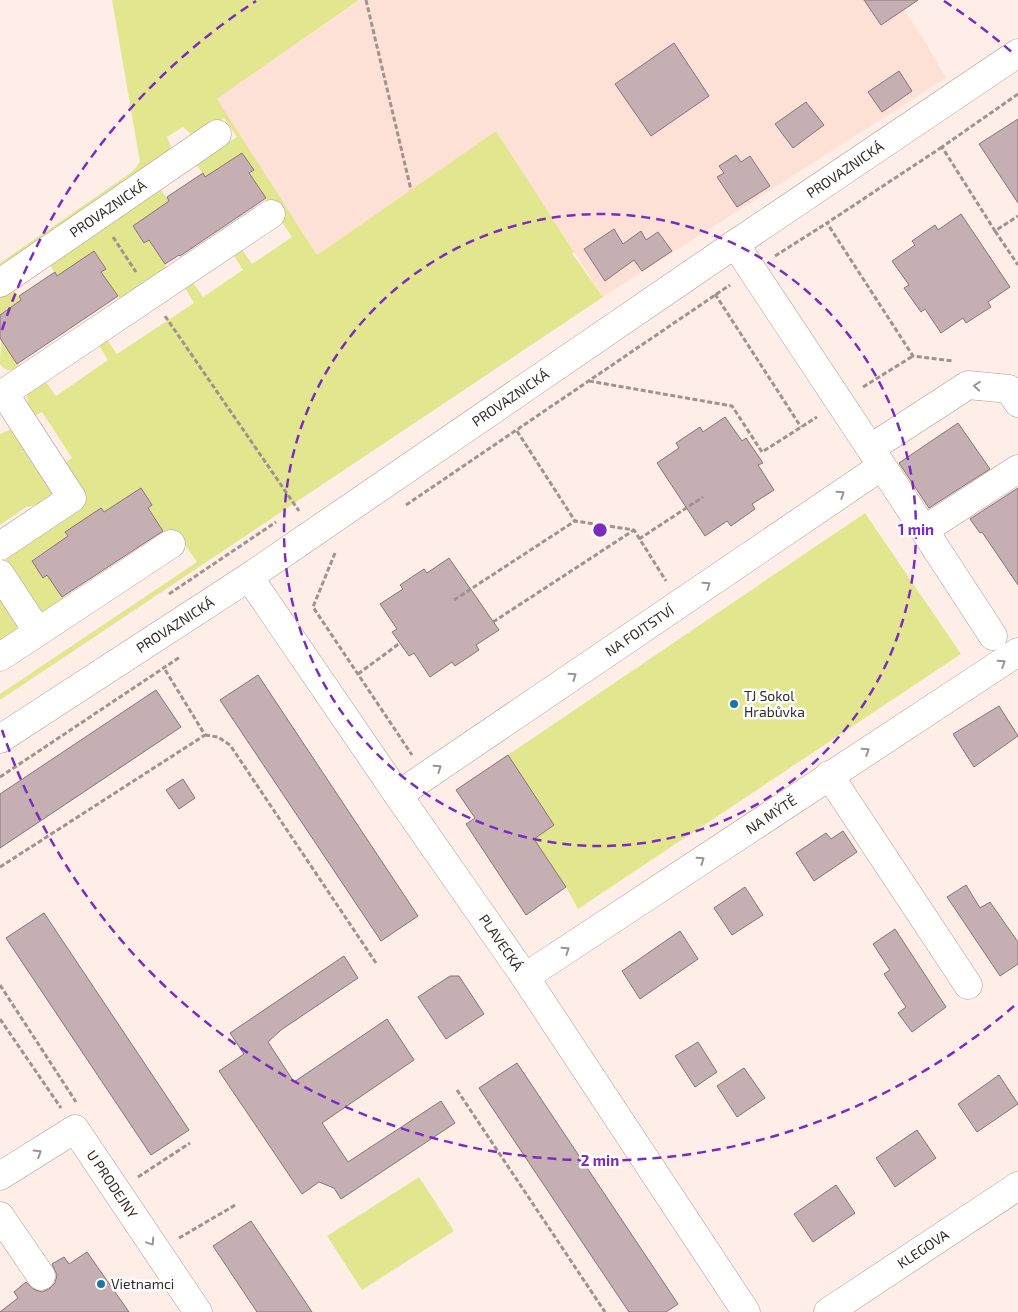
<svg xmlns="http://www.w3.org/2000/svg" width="1018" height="1312" viewBox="0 0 1018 1312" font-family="'Exo 2',sans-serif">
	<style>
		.built { fill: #fde1d6 }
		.green { fill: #e2e78f }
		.building { fill: #c5afb2; stroke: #887476 }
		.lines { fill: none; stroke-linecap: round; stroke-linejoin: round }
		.minor-casing { stroke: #ae9b93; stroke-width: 29 }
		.path { stroke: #a0938e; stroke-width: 3; stroke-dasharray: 5 2.5; stroke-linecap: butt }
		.minor { stroke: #fff; stroke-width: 28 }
		.oneway { stroke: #999594 }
		.ring { fill: none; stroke: #7b2cbf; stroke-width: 2.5; stroke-dasharray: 9 6 }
		.poi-dot { fill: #1977a4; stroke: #fff; stroke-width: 2 }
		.labels { text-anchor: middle; stroke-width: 5; stroke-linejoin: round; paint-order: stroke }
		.street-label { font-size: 14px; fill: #332b28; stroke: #fff }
		.poi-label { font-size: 14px; fill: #332b28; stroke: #fff; text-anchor: start }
		.centre { fill: #7b2cbf; stroke: #fff; stroke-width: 2.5 }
		.ring-label { font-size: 15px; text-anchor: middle; font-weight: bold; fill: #7b2cbf; stroke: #fff; stroke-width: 5; stroke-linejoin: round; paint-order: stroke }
	</style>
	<rect width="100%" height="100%" fill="#ffeee7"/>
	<path class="built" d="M360 0H918L904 10 926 43 946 78 603 297 496 131 317 255 217 99Z"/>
	<g class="green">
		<path d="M112 0H359L217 99 317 255 496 131 574 252 572 253 603 297 0 700V694L197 562 175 531 167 536 164 532 148 508 152 505 141 488 104 512 101 508 66 532 68 536 32 560 43 578 47 575 64 599 46 612H41L6 565 7 558 79 484 66 462 72 458 42 412 35 416 28 405 27 394 44 379 56 396 108 360 98 344 106 338 117 354 194 303 184 286 192 281 203 297 243 270 233 254 241 248 252 264 292 237 249 173 253 170 242 153 205 177 196 164 237 137 224 118 201 134 193 136 183 127 167 137 171 146 170 153 0 268V263L132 172 140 162Z"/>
		<path d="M160 188 169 201 149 240 168 269 121 300 101 272 105 269 94 251 57 276 48 262Z"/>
		<path d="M12 287 21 300 0 315V295Z"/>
		<path d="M1 339 20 368C11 371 6 372 0 364Z"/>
		<path d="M11 429 58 484 55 501 26 507 0 525V434Z"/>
		<path d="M865 513 961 654 578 909 566 887 534 839 554 825 508 755Z"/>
		<path d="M0 594 18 623C17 633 8 637 0 643Z"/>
		<path d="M419 1177 454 1231 362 1290 327 1236Z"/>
	</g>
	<g class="building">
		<path d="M864 0H918L881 25Z"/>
		<path d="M674 43 709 96 651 136 615 84Z"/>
		<path d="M899 71 912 91 882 112 868 92Z"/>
		<path d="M806 102 824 125 793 148 775 124Z"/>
		<path d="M1018 119V203L979 144Z"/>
		<path d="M242 153 254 170 249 173 266 198 180 256 179 255 165 264 149 240 144 243 133 226 169 201 167 197 203 173 205 177Z"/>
		<path d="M736 155 741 162 750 156 770 186 737 207 717 177 724 173 719 166Z"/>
		<path d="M961 214 1010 287 988 302 991 307 966 323 963 318 941 333 925 309 921 312 904 288 909 285 892 261 915 245 912 241 935 225 938 230Z"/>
		<path d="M614 229 623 244 641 231 646 240 658 232 672 251 642 271 634 260 605 281 584 249Z"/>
		<path d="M94 251 106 269 101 272 118 296 17 364 0 338V315L21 300 19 296 55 272 57 276Z"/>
		<path d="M725 417 742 441 746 438 763 463 758 465 774 490 752 504 755 509 731 526 727 521 705 536 657 463 679 448 676 443 700 427 703 432Z"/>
		<path d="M958 423 990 469 929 508 899 463Z"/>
		<path d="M141 488 152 505 148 508 163 531 62 597 47 575 43 578 32 561 68 536 65 532 101 508 104 512Z"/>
		<path d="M1018 488V585L982 532 980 533 970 519Z"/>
		<path d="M449 558 499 630 476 645 479 650 455 666 452 662 430 677 414 653 409 656 392 632 397 629 380 604 403 589 400 585 424 569 427 573Z"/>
		<path d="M258 675 418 916 381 941 220 700Z"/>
		<path d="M156 690 181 727 0 848V794Z"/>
		<path d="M999 706 1018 736 974 767 953 734Z"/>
		<path d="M508 755 554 825 534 839 566 887 526 915 466 824 475 818 456 790Z"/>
		<path d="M183 779 195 798 179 809 166 790Z"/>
		<path d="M843 831 857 852 814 881 796 853 826 833 831 839Z"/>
		<path d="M966 885 980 908 990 902 1018 942V964L1000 976 947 897Z"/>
		<path d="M745 887 763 915 732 935 714 908Z"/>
		<path d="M44 913 189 1130 151 1155 6 938Z"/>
		<path d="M895 929 946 1007 912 1032 898 1013 906 1007 884 974 890 970 873 944Z"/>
		<path d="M680 931 698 959 640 999 622 971Z"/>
		<path d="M344 956 358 978 281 1030 268 1042 294 1082 387 1019 414 1060 322 1123 348 1162 441 1101 455 1123 341 1199 334 1188 319 1182 302 1194 219 1071 244 1054 230 1033Z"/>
		<path d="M450 976H459L484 1014 446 1039 418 997Z"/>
		<path d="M698 1042 717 1072 695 1087 675 1056Z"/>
		<path d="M517 1063 678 1304 666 1312H629L479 1088Z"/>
		<path d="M744 1068 765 1098 737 1117 717 1086Z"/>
		<path d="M999 1075 1018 1104 977 1132 958 1104Z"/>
		<path d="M917 1130 936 1158 895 1187 876 1158Z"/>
		<path d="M836 1185 855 1213 813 1242 794 1214Z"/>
		<path d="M251 1221 284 1270 312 1312H257L213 1246Z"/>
		<path d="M87 1252 129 1312H0L18 1298 14 1292 26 1282 35 1290 42 1292 49 1289 55 1283 57 1275 52 1264 64 1257 69 1264Z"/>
	</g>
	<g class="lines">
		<g class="minor-casing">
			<g id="minor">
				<path d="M735 244 882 466"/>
				<path id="s1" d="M0 283 217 134"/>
				<path d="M871 448 968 385 1009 389 1018 403"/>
				<path d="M924 530 993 636"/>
				<path d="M0 546 72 498 4 393 271 214"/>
				<path d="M0 574 38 632 0 657"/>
				<path id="s2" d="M249 577 398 795 525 977 746 1312"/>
				<path d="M38 632 171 544"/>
				<path id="s3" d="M0 739 249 577 735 244 1018 53"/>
				<path d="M829 775 968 985"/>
				<path id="s4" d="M398 795 882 466 924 530 1018 469"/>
				<path id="s5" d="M525 977 1018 652"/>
				<path id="s6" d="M0 1176 75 1129 198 1312"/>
				<path d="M0 1216 41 1276"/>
				<path id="s7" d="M828 1312 1018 1186"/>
			</g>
		</g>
		<g class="path">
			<path d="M366 0 411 190"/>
			<path d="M1018 94 942 147 995 231 1018 216"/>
			<path d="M942 147 827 223 913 356 953 361"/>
			<path d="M995 231 1018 265"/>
			<path d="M113 237 136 272"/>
			<path d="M775 256 827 223"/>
			<path d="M715 294 801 427"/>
			<path d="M165 316 299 511"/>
			<path d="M589 381 732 406 762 452 817 417"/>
			<path d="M863 387 913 356"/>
			<path d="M517 431 575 521 634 530 666 581"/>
			<path d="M406 505 730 285"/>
			<path d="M639 539 703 497"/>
			<path d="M335 553 313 607 412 755"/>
			<path d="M169 594 276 522"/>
			<path d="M454 600 575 521"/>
			<path d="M493 622 634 530"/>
			<path d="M358 674 400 643"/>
			<path d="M205 735 218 737 230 745 376 963"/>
			<path d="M0 777 180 657"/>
			<path d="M0 867 205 735 164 668"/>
			<path d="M0 985 76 1102"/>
			<path d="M0 1019 61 1108"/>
			<path d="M457 1090 605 1312"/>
			<path d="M138 1177 190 1143"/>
			<path d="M179 1238 237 1204"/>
		</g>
		<use href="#minor" class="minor"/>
	</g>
	<defs><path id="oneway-chevron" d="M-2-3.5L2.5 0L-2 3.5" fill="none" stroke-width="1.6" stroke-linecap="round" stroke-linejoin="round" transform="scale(1.25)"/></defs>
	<g class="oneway">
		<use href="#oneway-chevron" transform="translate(977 386) rotate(-175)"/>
		<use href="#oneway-chevron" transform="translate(841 494) rotate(-34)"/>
		<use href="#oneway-chevron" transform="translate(707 585) rotate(-34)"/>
		<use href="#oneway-chevron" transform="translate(1002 663) rotate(-33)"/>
		<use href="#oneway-chevron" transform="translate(573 676) rotate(-34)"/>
		<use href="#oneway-chevron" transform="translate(866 751) rotate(-33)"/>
		<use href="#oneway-chevron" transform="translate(438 768) rotate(-34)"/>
		<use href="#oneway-chevron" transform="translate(701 860) rotate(-34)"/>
		<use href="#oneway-chevron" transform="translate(566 950) rotate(-34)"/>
		<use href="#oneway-chevron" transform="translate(38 1153) rotate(-32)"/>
		<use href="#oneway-chevron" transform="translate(151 1242) rotate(56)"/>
	</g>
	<g class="ring">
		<circle cx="600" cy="530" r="316"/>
		<path d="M1014 1006A631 631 0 0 1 2 730M2 330A631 631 0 0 1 256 1M944 1A631 631 0 0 1 1014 54"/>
	</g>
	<g class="poi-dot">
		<circle cx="734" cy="704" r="5"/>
		<circle cx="101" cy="1284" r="5"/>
	</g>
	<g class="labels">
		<g class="street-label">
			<text dy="5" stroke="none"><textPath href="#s3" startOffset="1019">PROVAZNICKÁ</textPath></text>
			<text dy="5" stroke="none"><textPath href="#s1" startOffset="131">PROVAZNICKÁ</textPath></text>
			<text dy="5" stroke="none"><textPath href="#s3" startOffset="614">PROVAZNICKÁ</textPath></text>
			<text dy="5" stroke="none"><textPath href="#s3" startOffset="209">PROVAZNICKÁ</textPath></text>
			<text dy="5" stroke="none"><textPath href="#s4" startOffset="292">NA FOJTSTVÍ</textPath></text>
			<text dy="5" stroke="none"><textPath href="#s5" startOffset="295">NA MÝTĚ</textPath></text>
			<text dy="5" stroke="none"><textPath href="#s2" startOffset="444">PLAVECKÁ</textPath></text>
			<text dy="5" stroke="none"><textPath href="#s6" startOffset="155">U PRODEJNY</textPath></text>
			<text dy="5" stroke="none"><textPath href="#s7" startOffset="114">KLEGOVA</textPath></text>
		</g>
		<g class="poi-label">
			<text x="744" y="701">TJ Sokol<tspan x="744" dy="16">Hrabůvka</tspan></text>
			<text x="111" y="1289">Vietnamci</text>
		</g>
	</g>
	<circle cx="600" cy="530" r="8" class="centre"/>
	<g class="ring-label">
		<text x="916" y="535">1 min</text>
		<text x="600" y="1166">2 min</text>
	</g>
</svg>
